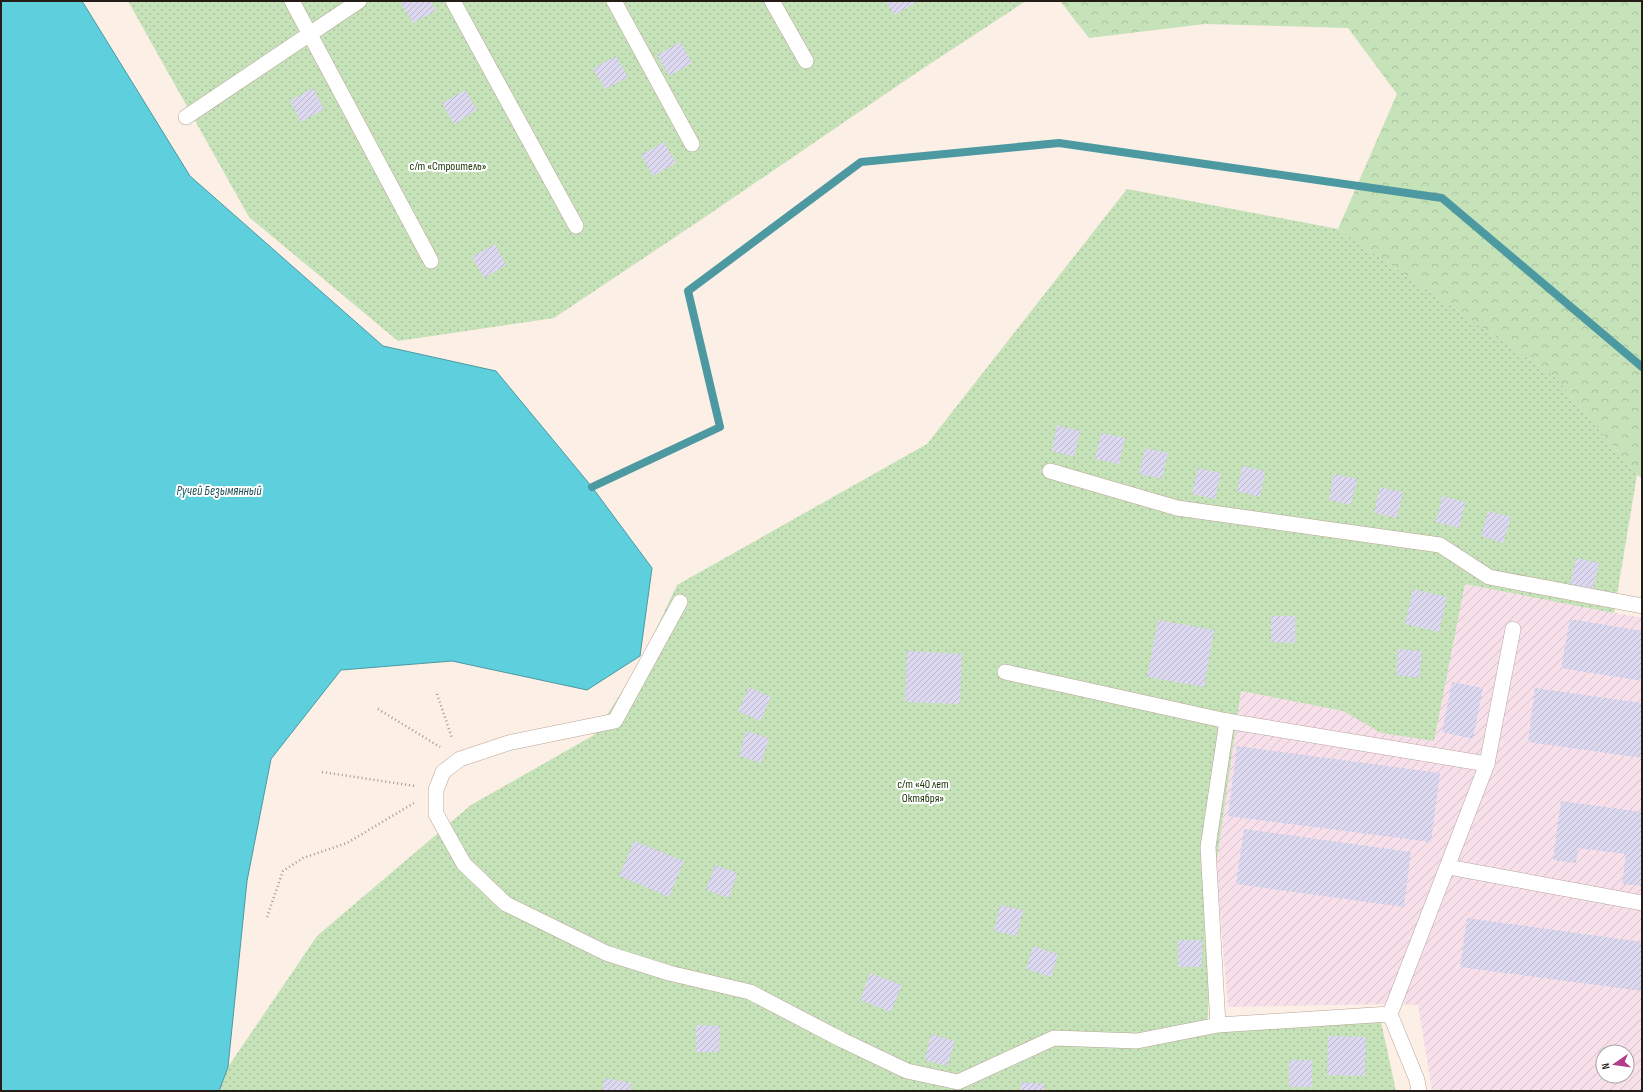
<svg xmlns="http://www.w3.org/2000/svg" width="1643" height="1092" viewBox="0 0 1643 1092" font-family="'Sofia Sans Condensed',sans-serif">
	<style>
		.industrial { fill: url(#industrial-furrows); fill-rule: evenodd }
		.forest { fill: url(#forest-crowns) }
		.garden { fill: url(#garden-dots) }
		.water { fill: #5dcfdd; stroke: #4c99a2 }
		.lines { fill: none; stroke-linecap: round; stroke-linejoin: round }
		.stream { stroke: #4c99a2; stroke-width: 8 }
		.building { fill: url(#building-hatch) }
		.lane-casing { stroke: #b9a497; stroke-width: 16 }
		.path { stroke: #a29790; stroke-width: 2.5; stroke-dasharray: 1 3; stroke-linecap: butt }
		.lane { stroke: #fff; stroke-width: 15 }
		.labels { text-anchor: middle; stroke-width: 4; stroke-linejoin: round; paint-order: stroke }
		.park-label { font-size: 12px; fill: #193606; stroke: #fff }
		.water-label { font-size: 13px; font-style: italic; fill: #1f5157; stroke: #fff }
	</style>
	<defs>
		<pattern id="industrial-furrows" width="10" height="10" patternUnits="userSpaceOnUse"><rect width="10" height="10" fill="#f8e0eb"/><path d="M-1 1l2-2M0 10L10 0M9 11l2-2" fill="none" stroke="#d4c0c9"/></pattern>
		<pattern id="forest-crowns" width="20" height="18" patternUnits="userSpaceOnUse"><rect width="20" height="18" fill="#c5e2b8"/><path d="M2 6a3 3 0 1 1 6 0M12 15a3 3 0 1 1 6 0" fill="none" stroke="#a9c19d"/></pattern>
		<pattern id="garden-dots" width="8" height="8" patternUnits="userSpaceOnUse"><rect width="8" height="8" fill="#c5e2b8"/><path d="M2 2h.1M6 6h.1" fill="none" stroke="#a9c19d" stroke-width="1.8" stroke-linecap="round"/></pattern>
		<pattern id="building-hatch" width="6" height="6" patternUnits="userSpaceOnUse"><rect width="6" height="6" fill="#dcd8ef"/><path d="M-1 1l2-2M0 6l6-6M5 7l2-2" fill="none" stroke="#bdb9cc"/></pattern>
	</defs>
	<rect width="100%" height="100%" fill="#fcefe6"/>
	<path class="industrial" d="M1465 584 1642 618V1091H1432L1418 1005 1394 1004 1228 1007 1216 866 1241 691 1343 711 1381 733 1434 741ZM1603 1052H1627V1076H1603Z"/>
	<path class="forest" d="M1060 1H1642V478L1637 475 1555 377 1338 229 1397 94 1348 28 1205 24 1089 38Z"/>
	<g class="garden">
		<path d="M128 1H1026L922 69 708 215 554 318 398 341 249 217Z"/>
		<path d="M1127 189 1338 229 1555 377 1637 475 1614 613 1465 584 1434 741 1381 733 1343 711 1241 691 1216 866 1207 1031 1381 1022 1396 1091H219L228 1067 317 936 471 805 594 735 639 665 677 585 927 444Z"/>
	</g>
	<path class="water" d="M1 1H82L190 176 383 346 496 371 592 487 652 568 640 656 587 690 452 661 341 670 271 759 247 881 228 1067 219 1091H1Z"/>
	<g class="lines">
		<path class="stream" d="M592 487 720 427 688 291 861 162 1059 143 1442 198 1642 367"/>
	</g>
	<g class="building">
		<path d="M404 1H431L436 11 413 23 401 3Z"/>
		<path d="M886 1H916L917 2 894 15Z"/>
		<path d="M680 42 692 63 669 76 657 55Z"/>
		<path d="M616 56 628 77 605 89 593 69Z"/>
		<path d="M313 88 324 109 301 122 290 101Z"/>
		<path d="M465 90 477 110 454 124 442 103Z"/>
		<path d="M664 142 676 163 653 176 641 155Z"/>
		<path d="M495 244 506 265 484 278 472 257Z"/>
		<path d="M1057 425 1080 431 1074 457 1052 451Z"/>
		<path d="M1101 433 1125 438 1119 464 1095 459Z"/>
		<path d="M1145 448 1168 453 1162 479 1139 474Z"/>
		<path d="M1242 466 1265 471 1260 497 1237 491Z"/>
		<path d="M1198 468 1221 473 1215 499 1192 494Z"/>
		<path d="M1334 474 1357 479 1351 505 1329 500Z"/>
		<path d="M1380 487 1403 492 1397 518 1374 513Z"/>
		<path d="M1442 496 1465 502 1459 528 1436 522Z"/>
		<path d="M1488 511 1511 517 1503 543 1481 536Z"/>
		<path d="M1576 558 1599 563 1593 589 1570 584Z"/>
		<path d="M1413 589 1447 597 1439 632 1405 624Z"/>
		<path d="M1271 616H1295V643L1271 642Z"/>
		<path d="M1570 619 1642 631V681L1561 668Z"/>
		<path d="M1158 620 1214 630 1204 687 1147 677Z"/>
		<path d="M1398 649 1422 651 1419 678 1396 675Z"/>
		<path d="M907 651 962 654 960 704 905 702Z"/>
		<path d="M1452 682 1483 688 1473 739 1442 732Z"/>
		<path d="M749 687 771 697 760 721 738 711Z"/>
		<path d="M1535 688 1642 703V758L1528 742Z"/>
		<path d="M746 731 769 738 761 763 739 756Z"/>
		<path d="M1237 746 1440 773 1431 842 1228 816Z"/>
		<path d="M1561 801 1642 812V886L1622 884 1626 854 1578 848 1576 863 1553 860Z"/>
		<path d="M1244 829 1411 852 1404 907 1236 884Z"/>
		<path d="M634 841 684 861 669 897 619 876Z"/>
		<path d="M715 865 737 873 729 898 706 890Z"/>
		<path d="M1000 905 1023 910 1017 936 994 931Z"/>
		<path d="M1467 918 1642 942V991L1460 967Z"/>
		<rect x="1178" y="940" width="24" height="27"/>
		<path d="M1033 946 1058 954 1051 977 1026 969Z"/>
		<path d="M870 973 902 985 891 1012 860 1000Z"/>
		<path d="M696 1025 720 1026 719 1052H696Z"/>
		<path d="M931 1034 955 1041 947 1066 925 1060Z"/>
		<path d="M1328 1036 1366 1037 1365 1076 1327 1075Z"/>
		<rect x="1289" y="1060" width="23" height="27"/>
		<path d="M605 1078 632 1083 630 1091H602Z"/>
		<path d="M1021 1082 1044 1084V1091H1020Z"/>
	</g>
	<g class="lines">
		<g class="lane-casing">
			<g id="lane">
				<path d="M292 1 431 261"/>
				<path d="M453 1 576 226"/>
				<path d="M614 1 692 144"/>
				<path d="M772 1 806 61"/>
				<path d="M186 117 359 1"/>
				<path d="M1050 471 1177 508 1440 545 1489 577 1642 606"/>
				<path d="M680 602 615 721 508 743 460 759 443 772 436 790V814L464 864 506 904 606 953 669 973 750 992 842 1040 907 1071 958 1082 1054 1038 1137 1041 1218 1025 1390 1014 1417 1080 1419 1091"/>
				<path d="M1005 672 1227 721 1487 764"/>
				<path d="M1448 867 1642 903"/>
				<path d="M1390 1014 1487 764 1513 629"/>
				<path d="M1218 1025 1208 847 1227 721"/>
			</g>
		</g>
		<g class="path">
			<path d="M437 694 452 738"/>
			<path d="M378 709 440 747"/>
			<path d="M322 772 415 786"/>
			<path d="M267 917 283 871 303 858 347 843 414 803"/>
		</g>
		<use href="#lane" class="lane"/>
	</g>
	<g class="labels">
		<g class="park-label">
			<text x="448" y="170">с/т «Строитель»</text>
			<text x="923" y="788">с/т «40 лет<tspan x="923" dy="14">Октября»</tspan></text>
		</g>
		<g class="water-label">
			<text x="219" y="495">Ручей Безымянный</text>
		</g>
	</g>
	<rect width="1643" height="1092" fill="none" stroke="#241c17" stroke-width="4"/>
	<g transform="translate(1615 1064) rotate(257)"><circle r="19" fill="#ffffff" stroke="#a7a4a2"/>
	<path d="M0-3L7 15L0 10L-7 15Z" fill="#b33a8d"/>
	<text y="-6" font-size="11" font-weight="bold" text-anchor="middle" fill="#241c17">N</text>
	</g>
</svg>
